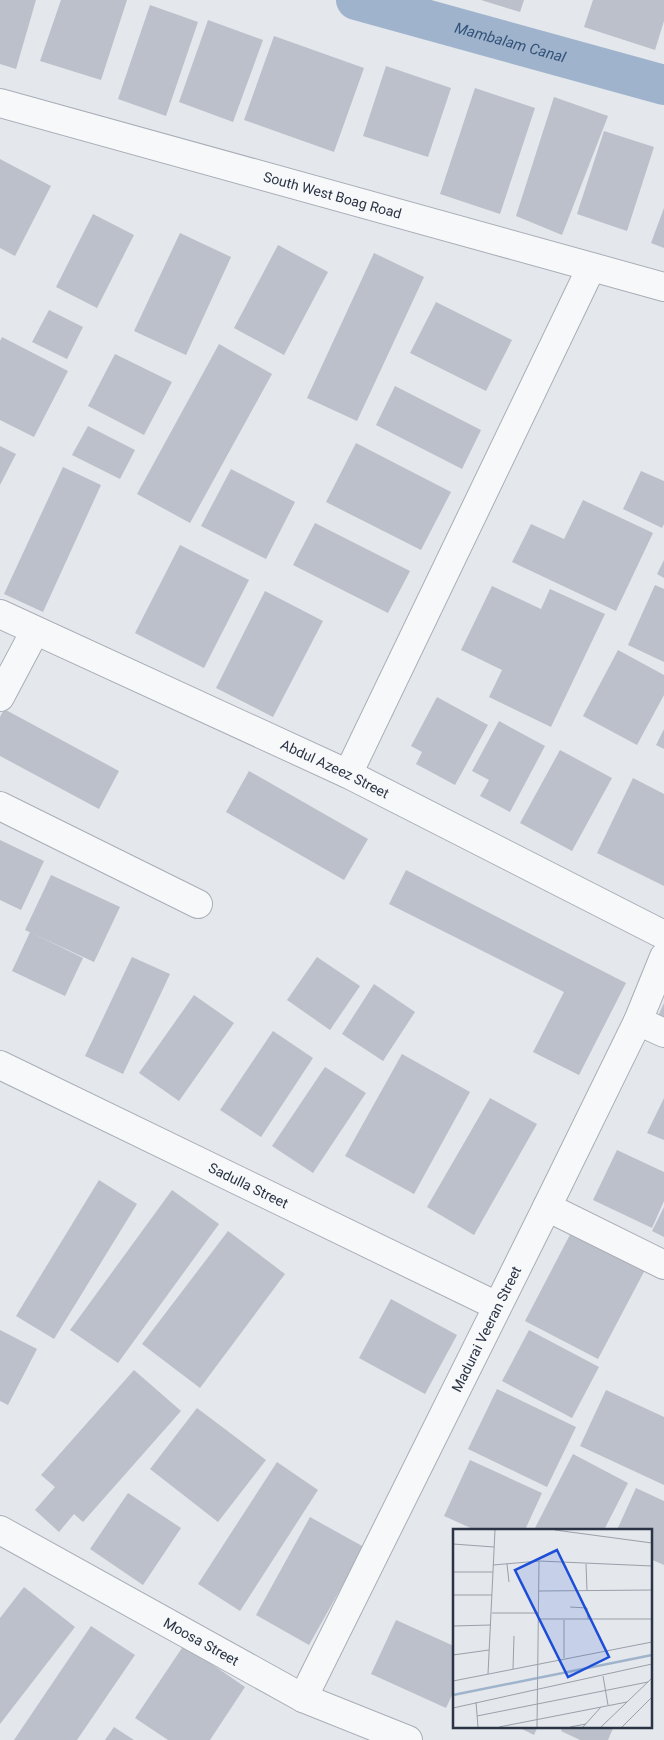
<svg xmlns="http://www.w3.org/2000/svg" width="664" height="1740" viewBox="0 0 664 1740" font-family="Roboto,sans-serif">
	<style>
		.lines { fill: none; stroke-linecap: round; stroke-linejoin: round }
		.canal { stroke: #9fb4cc; stroke-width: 40 }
		.building { fill: #bbc0ca }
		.minor-casing { stroke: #a9aeb7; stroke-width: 30 }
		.tertiary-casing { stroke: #a9aeb7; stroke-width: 30 }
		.minor { stroke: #f7f8fa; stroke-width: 28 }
		.tertiary { stroke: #f7f8fa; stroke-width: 28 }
		.labels { text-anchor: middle; stroke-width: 4.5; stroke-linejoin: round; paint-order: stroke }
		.street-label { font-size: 14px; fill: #2b3445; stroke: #f4f6f9 }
		.water-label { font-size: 15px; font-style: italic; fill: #34527a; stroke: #f4f6f9 }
		.inset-river { fill: none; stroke: #9fb4cc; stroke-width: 2.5 }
		.inset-road { fill: none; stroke: #9a9fa9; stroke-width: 1 }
		.view { fill: #1d4ed8; fill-opacity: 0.15; stroke: #1d4ed8; stroke-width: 2.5 }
		.inset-edge { fill: none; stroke: #2b3445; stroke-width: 2.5 }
	</style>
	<rect width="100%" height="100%" fill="#e4e7ec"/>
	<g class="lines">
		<path class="canal" id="s1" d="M356 0 664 85"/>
	</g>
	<g class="building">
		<path d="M0 0H36L16 69 0 64Z"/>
		<path d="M61 0H127L101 80 40 61Z"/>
		<path d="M481 0H524L520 12Z"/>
		<path d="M593 0H664V21L655 50 584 27Z"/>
		<path d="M150 5 198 22 166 116 118 99Z"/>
		<path d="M208 20 263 40 233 122 179 102Z"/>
		<path d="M274 36 364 68 334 152 244 120Z"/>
		<path d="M386 66 451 88 428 157 363 136Z"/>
		<path d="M475 88 535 108 500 214 440 194Z"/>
		<path d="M554 97 608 116 562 235 516 216Z"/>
		<path d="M604 131 654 147 627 231 577 214Z"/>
		<path d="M0 159 51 186 15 256 0 248Z"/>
		<path d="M664 208V248L651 243Z"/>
		<path d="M93 214 134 235 97 308 56 287Z"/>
		<path d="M180 233 231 257 186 355 134 331Z"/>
		<path d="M278 245 328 272 284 355 234 328Z"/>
		<path d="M374 253 424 277 357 421 307 398Z"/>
		<path d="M436 302 512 340 486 391 410 353Z"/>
		<path d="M49 310 83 327 67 359 32 342Z"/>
		<path d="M2 337 68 371 34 437 0 420V341Z"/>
		<path d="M219 344 272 374 190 523 137 494Z"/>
		<path d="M115 354 172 382 144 435 88 406Z"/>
		<path d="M395 386 481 430 462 469 376 425Z"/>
		<path d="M88 426 135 450 120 479 72 455Z"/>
		<path d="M356 443 451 492 421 550 326 502Z"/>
		<path d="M0 446 16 454 0 485Z"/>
		<path d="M63 467 101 485 43 612 4 594Z"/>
		<path d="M231 469 295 502 266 559 201 526Z"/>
		<path d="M641 471 664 481V524L662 528 623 509Z"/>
		<path d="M583 500 653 533 616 611 512 562 531 524 564 539Z"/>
		<path d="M315 523 410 571 388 613 293 565Z"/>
		<path d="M180 545 249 580 204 668 135 633Z"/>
		<path d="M664 560V578L657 574Z"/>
		<path d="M655 585 664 589V662L628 645Z"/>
		<path d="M492 586 541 609 550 589 605 614 551 727 489 697 502 670 461 650Z"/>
		<path d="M265 591 323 621 273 717 216 688Z"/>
		<path d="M618 650 664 675V695L637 745 583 716Z"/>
		<path d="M437 697 488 725 455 785 416 764 422 752 411 746Z"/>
		<path d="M4 709 119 771 99 809 0 756V717Z"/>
		<path d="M499 721 545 746 510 812 480 796 489 780 472 771Z"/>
		<path d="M664 729V749L656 745Z"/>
		<path d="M560 750 612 778 572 851 520 823Z"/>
		<path d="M249 771 368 839 344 880 226 812Z"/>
		<path d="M633 778 664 794V886L597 853Z"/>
		<path d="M0 840 44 861 21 910 0 900Z"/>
		<path d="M406 870 626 983 579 1075 533 1052 564 992 389 904Z"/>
		<path d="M51 875 120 907 94 962 25 930Z"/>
		<path d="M30 932 83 958 65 996 12 971Z"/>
		<path d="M132 957 170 974 123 1074 85 1056Z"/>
		<path d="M317 957 360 986 330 1030 287 1000Z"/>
		<path d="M374 984 415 1012 383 1061 342 1034Z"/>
		<path d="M194 995 234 1023 179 1101 139 1073Z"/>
		<path d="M664 1003V1018L658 1016Z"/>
		<path d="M273 1031 313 1058 261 1137 220 1110Z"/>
		<path d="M402 1054 470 1092 414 1194 345 1156Z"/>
		<path d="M325 1067 366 1093 313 1173 272 1146Z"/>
		<path d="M490 1098 537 1124 474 1235 427 1207Z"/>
		<path d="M664 1098V1140L647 1133Z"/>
		<path d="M617 1150 664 1172V1201L652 1228 593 1200Z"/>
		<path d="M99 1180 137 1204 54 1339 16 1316Z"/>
		<path d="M172 1190 219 1224 118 1363 70 1330Z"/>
		<path d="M664 1207V1237L652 1231Z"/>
		<path d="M574 1227 647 1266 598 1359 525 1321Z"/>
		<path d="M228 1231 285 1274 200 1388 142 1344Z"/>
		<path d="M391 1299 457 1335 425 1394 359 1358Z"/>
		<path d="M0 1330 37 1349 8 1405 0 1401Z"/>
		<path d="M529 1330 599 1367 572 1418 502 1381Z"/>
		<path d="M134 1370 181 1411 83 1522 74 1514 59 1532 35 1510 55 1487 41 1475Z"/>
		<path d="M497 1389 576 1427 547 1487 468 1449Z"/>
		<path d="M606 1390 664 1417V1485L580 1446Z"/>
		<path d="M197 1408 266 1460 218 1522 150 1469Z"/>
		<path d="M573 1454 628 1483 604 1530H534Z"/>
		<path d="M470 1460 542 1493 525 1530H475L444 1516Z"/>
		<path d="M277 1462 318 1490 240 1611 198 1584Z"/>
		<path d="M636 1488 664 1501V1565L650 1559V1530H617Z"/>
		<path d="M128 1493 181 1528 143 1585 90 1549Z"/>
		<path d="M310 1517 364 1547 309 1645 256 1615Z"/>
		<path d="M24 1587 75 1627 0 1724V1618Z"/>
		<path d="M396 1620 454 1646V1691L446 1708 371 1674Z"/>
		<path d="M91 1626 135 1655 77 1740H14Z"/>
		<path d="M184 1645 245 1687 210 1740H168L135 1718Z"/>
		<path d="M516 1726H538L534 1735Z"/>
		<path d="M563 1726H614L608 1740H580L561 1731Z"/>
		<path d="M114 1727 134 1740H105Z"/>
	</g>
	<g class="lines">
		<g class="minor-casing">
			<g id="minor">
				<path id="s2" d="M0 614 348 774 664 935"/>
				<path d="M0 697 35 631"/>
				<path d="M348 774 591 268"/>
				<path d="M0 806 198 904"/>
				<path d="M638 1021 664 1033"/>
				<path d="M547 1207 664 1265"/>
				<path id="s3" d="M0 1530 303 1698 408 1740"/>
				<path id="s4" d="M303 1698 547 1207 638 1021 664 957"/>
			</g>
		</g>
		<g class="tertiary-casing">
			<g id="tertiary">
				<path id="s5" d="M0 103 664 287"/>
				<path id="s6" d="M0 1065 497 1306"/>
			</g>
		</g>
		<use href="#minor" class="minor"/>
		<use href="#tertiary" class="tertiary"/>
	</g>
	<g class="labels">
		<g class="street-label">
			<text dy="5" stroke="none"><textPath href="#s5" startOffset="345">South West Boag Road</textPath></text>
			<text dy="5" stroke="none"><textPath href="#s2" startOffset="369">Abdul Azeez Street</textPath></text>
			<text dy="5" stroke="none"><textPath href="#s6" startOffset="276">Sadulla Street</textPath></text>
			<text dy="5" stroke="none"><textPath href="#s4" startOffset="412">Madurai Veeran Street</textPath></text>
			<text dy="5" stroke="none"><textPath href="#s3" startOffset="230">Moosa Street</textPath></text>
		</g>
		<g class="water-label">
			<text dy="5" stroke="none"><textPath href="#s1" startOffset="160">Mambalam Canal</textPath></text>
		</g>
	</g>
	<g transform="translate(453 1529)">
		<rect width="199" height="199" fill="#e4e7ec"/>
		<path class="inset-river" d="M0 166 199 126"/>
		<path class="inset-road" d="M102 1 199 14M0 15 41 18M54 35 56 53M133 35 134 62M40 36 86 32 199 37M0 43H40M86 62 199 61M0 66H39M117 78 134 79 135 90M39 84H86M86 90H199M111 91V129M0 97 38 96M0 126 36 121M60 140 61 107M35 145 42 1M150 147 155 176M0 152 199 113M23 173 25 198M0 179 199 135M24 187 195 153M46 198 174 173M84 198 86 32M117 198 133 195M130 198 148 178M148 198 199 149M169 198 199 168"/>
		<path class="view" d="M104 21 156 128 115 148 62 41Z"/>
		<rect width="199" height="199" class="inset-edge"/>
	</g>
</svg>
